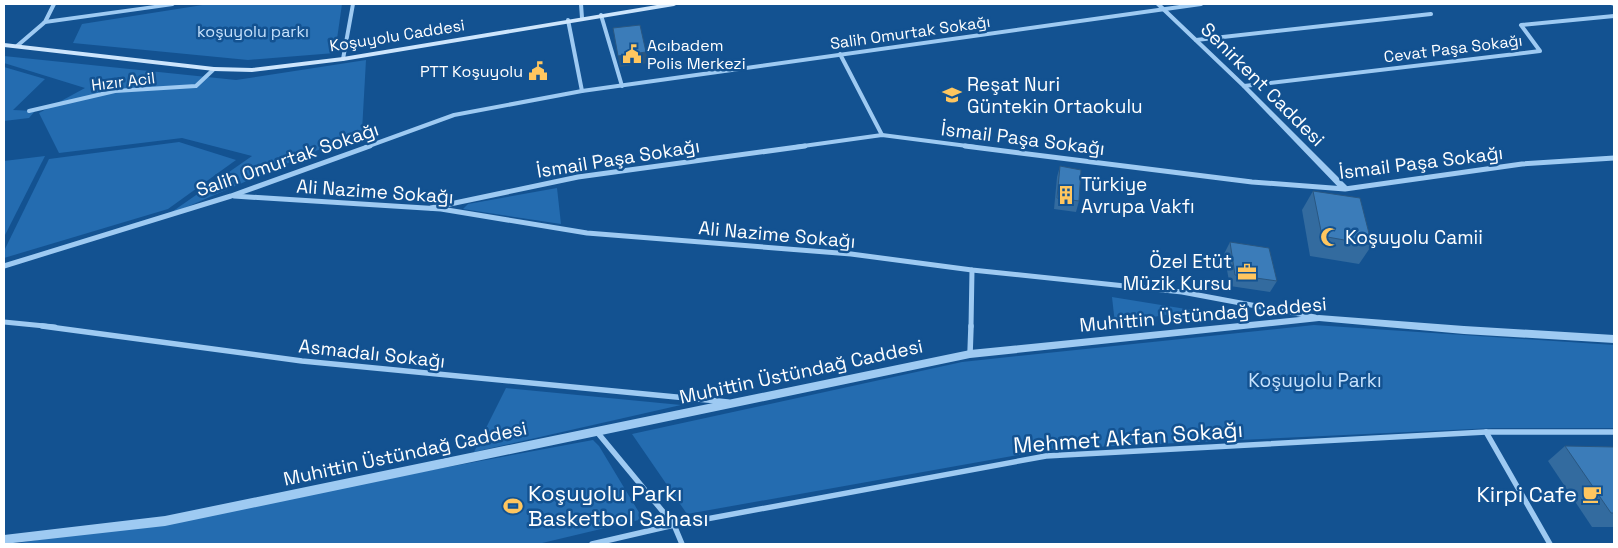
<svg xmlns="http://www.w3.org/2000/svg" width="1618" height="548" viewBox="0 0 1618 548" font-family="'Space Grotesk',sans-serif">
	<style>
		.green { fill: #246cb0 }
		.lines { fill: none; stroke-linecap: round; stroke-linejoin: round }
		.minor-far2 { stroke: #9ecaf2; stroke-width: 4 }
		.minor-far1 { stroke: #9ecaf2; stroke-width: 5 }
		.minor { stroke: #9ecaf2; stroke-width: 5.5 }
		.tertiary { fill: #9ecaf2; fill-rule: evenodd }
		.secondary { fill: #cde5fc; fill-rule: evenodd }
		.wall { fill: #336b9f }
		.shaded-wall { fill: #295782 }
		.building { fill: #3b7cb9; stroke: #295782 }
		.labels { text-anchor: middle; stroke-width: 5; stroke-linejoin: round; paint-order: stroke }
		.far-park-label { font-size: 16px; fill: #c6e2fd; stroke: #135291 }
		.far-street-label { font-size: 16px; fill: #fff; stroke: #135291 }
		.far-poi-label { font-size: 16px; fill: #fff; stroke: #135291; text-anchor: start }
		.poi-label { font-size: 19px; fill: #fff; stroke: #135291; text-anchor: start }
		.street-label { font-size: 19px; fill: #fff; stroke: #135291 }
		.park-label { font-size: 19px; fill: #c6e2fd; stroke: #135291 }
		.near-street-label { font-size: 22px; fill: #fff; stroke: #135291 }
		.near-poi-label { font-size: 22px; fill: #fff; stroke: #135291; text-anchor: start }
	</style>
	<rect width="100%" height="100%" fill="#135291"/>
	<g class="green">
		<path d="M209 4H342L335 53 248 60 73 43 82 24Z"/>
		<path d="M4 56 236 80 366 60 362 131 166 216 252 156 182 138 59 153 39 113 85 88 4 63Z"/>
		<path d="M4 67 45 79 13 110 35 111 29 118 4 121Z"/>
		<path d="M179 142 236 160 168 209 4 258V251L49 159Z"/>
		<path d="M45 156 4 237V161Z"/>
		<path d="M557 188 561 224 463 209 468 204Z"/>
		<path d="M1112 297 1192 310 1115 324Z"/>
		<path d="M1314 325 1614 345V428H1493L1052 449 687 514 632 434 962 362Z"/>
		<path d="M506 388 681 405 474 452Z"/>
		<path d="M593 440 599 446 643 519 538 544H13L173 518Z"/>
	</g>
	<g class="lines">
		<g class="minor-far2">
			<path d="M581 4 582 18"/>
			<path d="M601 15 622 86"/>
			<path d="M568 20 582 91"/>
			<path d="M1196 40 1431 14"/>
			<path d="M17 46 45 22 54 4"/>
			<path d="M840 54 882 135"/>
			<path d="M343 59 353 4"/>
			<path d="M1244 86 1540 51 1521 25 1614 16"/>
			<path d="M29 111 115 91 196 86 214 69"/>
			<path d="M366 147 454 115 582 91 1201 4"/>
			<path d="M796 147 882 135 975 147"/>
		</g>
		<g class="minor-far1">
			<path d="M965 146 1252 182 1345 189 1522 164 1614 158"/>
			<path d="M234 196 441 209 587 233 851 254 972 270 1182 292 1315 317"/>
			<path d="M431 208 578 177 805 146"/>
			<path d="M4 266 231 196 370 146"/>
			<path d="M4 322 55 327"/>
			<path d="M971 327 972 270"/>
		</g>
		<g class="minor">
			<path d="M42 326 302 361 728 402"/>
			<path d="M970 354 971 326"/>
			<path d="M597 432 674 525 682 544"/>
			<path d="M1486 432 1550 544"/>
			<path d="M592 544 674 525 1046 456 1486 432H1614"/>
		</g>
		<g class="tertiary">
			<path d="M162 4H176L173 6 45 24 42 22 45 20Z"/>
			<path d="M1155 4H1161L1246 85 1348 187 1349 189 1348 191H1342L1242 87Z"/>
			<path d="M1610 4H1614V6L1611 5Z"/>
			<path d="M1319 315 1464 326 1614 335V343L1464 334 1319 321 970 358 165 526 4 544V535L165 516 970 350Z"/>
		</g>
		<path class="secondary" d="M663 4H678L674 6 343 61 252 72 214 71 4 47V43L214 67 252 68 343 57Z"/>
	</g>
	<g class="wall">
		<path d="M1060 166 1079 201 1076 212 1054 209 1057 177Z"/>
		<path d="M1313 191 1372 245 1359 264 1310 256 1302 210Z"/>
		<path d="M1230 242 1277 281 1270 292 1230 286 1224 254Z"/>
		<path d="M1565 446 1614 447V527H1592L1548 461Z"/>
	</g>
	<path class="shaded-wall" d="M646 52 648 63 620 67 618 56Z"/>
	<g class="building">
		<path d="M640 25 646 52 618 56 613 28Z"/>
		<path d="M1060 166 1081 170 1079 201 1057 198Z"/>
		<path d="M1313 191 1360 198 1372 245 1322 236Z"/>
		<path d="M1230 242 1269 248 1277 281 1235 275Z"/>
		<path d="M1565 446 1614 447V513H1611Z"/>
	</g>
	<defs>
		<g id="civic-bare" transform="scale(1.5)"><path d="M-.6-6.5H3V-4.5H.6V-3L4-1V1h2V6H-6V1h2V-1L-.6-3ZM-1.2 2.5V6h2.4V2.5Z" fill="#ffc65f" stroke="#135291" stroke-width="2.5" paint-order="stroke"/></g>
		<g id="school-bare" transform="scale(1.5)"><path d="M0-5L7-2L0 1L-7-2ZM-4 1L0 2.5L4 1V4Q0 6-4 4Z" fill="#ffc65f" stroke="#135291" stroke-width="2.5" paint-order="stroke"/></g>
		<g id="building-bare" transform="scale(1.5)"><path d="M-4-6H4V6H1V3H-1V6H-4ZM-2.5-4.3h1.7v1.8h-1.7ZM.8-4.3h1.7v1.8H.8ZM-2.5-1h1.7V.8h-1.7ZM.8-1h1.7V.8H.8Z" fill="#ffc65f" stroke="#135291" stroke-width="2.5" paint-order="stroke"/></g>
		<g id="mosque-bare" transform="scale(1.5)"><path d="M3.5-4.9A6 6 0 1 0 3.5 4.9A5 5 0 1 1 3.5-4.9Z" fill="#ffc65f" stroke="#135291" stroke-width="2.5" paint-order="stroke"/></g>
		<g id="office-bare" transform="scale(1.5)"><path d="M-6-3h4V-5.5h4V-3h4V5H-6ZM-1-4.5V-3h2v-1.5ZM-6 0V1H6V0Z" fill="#ffc65f" stroke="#135291" stroke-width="2.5" paint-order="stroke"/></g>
		<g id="cafe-bare" transform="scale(1.5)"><path d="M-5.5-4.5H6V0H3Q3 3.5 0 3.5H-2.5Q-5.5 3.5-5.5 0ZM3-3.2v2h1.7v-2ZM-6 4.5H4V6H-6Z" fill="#ffc65f" stroke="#135291" stroke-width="2.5" paint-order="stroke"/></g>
		<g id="stadium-bare" transform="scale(1.5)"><path d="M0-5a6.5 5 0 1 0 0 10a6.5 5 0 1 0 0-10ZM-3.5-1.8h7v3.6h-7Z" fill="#ffc65f" stroke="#135291" stroke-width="2.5" paint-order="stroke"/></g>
	</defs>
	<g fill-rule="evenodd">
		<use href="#civic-bare" x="632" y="54"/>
		<use href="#civic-bare" x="538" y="71"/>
		<use href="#school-bare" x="952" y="95"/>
		<use href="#building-bare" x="1066" y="195"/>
		<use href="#mosque-bare" x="1330" y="237"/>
		<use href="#office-bare" x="1247" y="272"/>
		<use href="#cafe-bare" x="1592" y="494"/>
		<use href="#stadium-bare" x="513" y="506"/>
	</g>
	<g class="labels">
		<g class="far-park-label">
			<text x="253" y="37">koşuyolu parkı</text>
		</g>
		<g class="far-street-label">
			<text transform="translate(910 32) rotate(-8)" y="6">Salih Omurtak Sokağı</text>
			<text transform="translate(397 35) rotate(-9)" y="6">Koşuyolu Caddesi</text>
			<text transform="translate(1453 48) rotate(-7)" y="6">Cevat Paşa Sokağı</text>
			<text transform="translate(123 81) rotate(-7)" y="6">Hızır Acil</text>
		</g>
		<g class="far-poi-label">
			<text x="647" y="51">Acıbadem<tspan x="647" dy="18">Polis Merkezi</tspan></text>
			<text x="523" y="77" text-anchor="end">PTT Koşuyolu</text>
		</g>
		<g class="poi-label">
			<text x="967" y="91">Reşat Nuri<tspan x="967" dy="22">Güntekin Ortaokulu</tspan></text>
			<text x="1081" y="191">Türkiye<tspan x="1081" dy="22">Avrupa Vakfı</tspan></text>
			<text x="1345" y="244">Koşuyolu Camii</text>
			<text x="1232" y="268" text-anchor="end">Özel Etüt<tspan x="1232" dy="22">Müzik Kursu</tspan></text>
		</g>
		<g class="street-label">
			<text transform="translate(1263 84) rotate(45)" y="7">Senirkent Caddesi</text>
			<text transform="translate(1023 138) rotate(7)" y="7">İsmail Paşa Sokağı</text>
			<text transform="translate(618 158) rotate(-9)" y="7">İsmail Paşa Sokağı</text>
			<text transform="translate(287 159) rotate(-19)" y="7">Salih Omurtak Sokağı</text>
			<text transform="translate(1421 162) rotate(-7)" y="7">İsmail Paşa Sokağı</text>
			<text transform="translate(375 191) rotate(4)" y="7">Ali Nazime Sokağı</text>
			<text transform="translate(777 234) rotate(5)" y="7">Ali Nazime Sokağı</text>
			<text transform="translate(1203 314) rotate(-5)" y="7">Muhittin Üstündağ Caddesi</text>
			<text transform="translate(372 353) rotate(6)" y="7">Asmadalı Sokağı</text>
			<text transform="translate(801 371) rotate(-12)" y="7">Muhittin Üstündağ Caddesi</text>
			<text transform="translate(405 453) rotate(-12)" y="7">Muhittin Üstündağ Caddesi</text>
		</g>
		<g class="park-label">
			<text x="1315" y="387">Koşuyolu Parkı</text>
		</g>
		<g class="near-street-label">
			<text transform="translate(1128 437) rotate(-4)" y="8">Mehmet Akfan Sokağı</text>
		</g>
		<g class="near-poi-label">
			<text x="528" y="501">Koşuyolu Parkı<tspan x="528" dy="25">Basketbol Sahası</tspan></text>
			<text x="1577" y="502" text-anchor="end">Kirpi Cafe</text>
		</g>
	</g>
	<rect width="1618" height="548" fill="none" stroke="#ffffff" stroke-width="10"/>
</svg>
